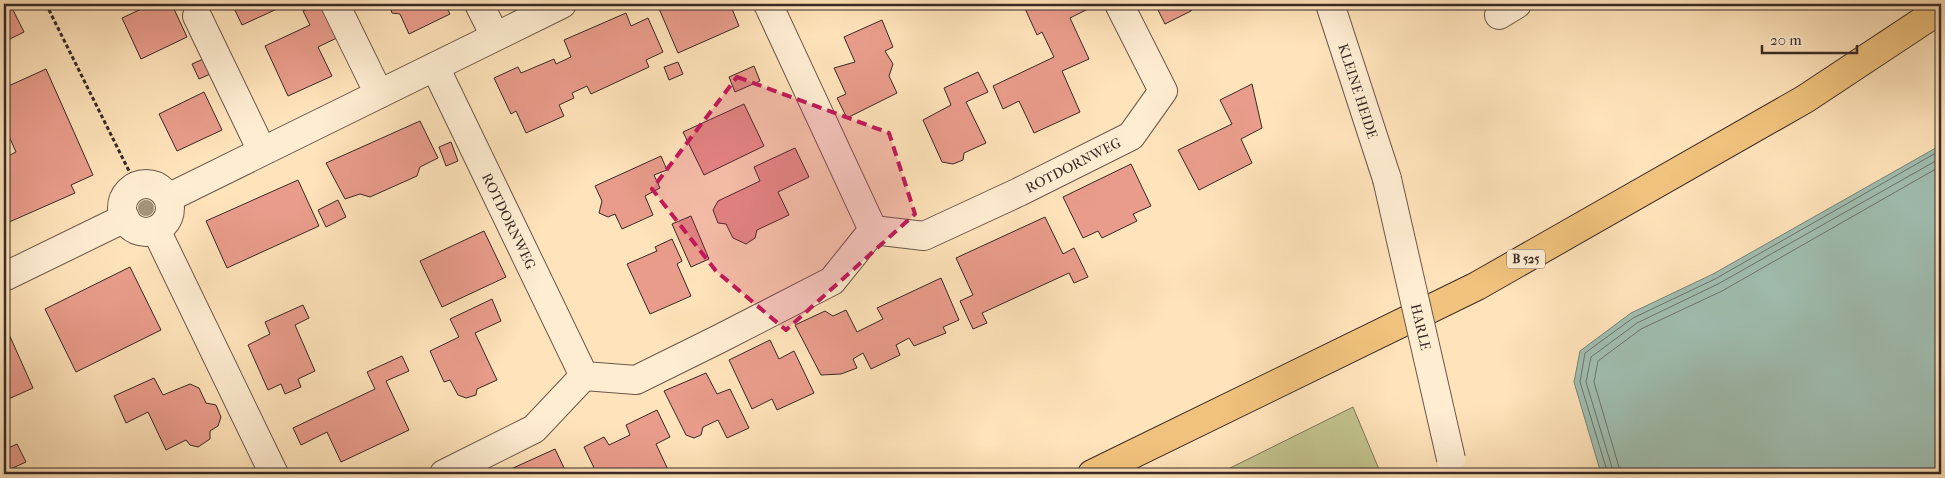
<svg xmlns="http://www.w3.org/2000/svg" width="1945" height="478" viewBox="0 0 1945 478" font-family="'IM FELL French Canon',serif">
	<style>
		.green { fill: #c2c38e; stroke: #7d765a }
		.water { fill: #a0beb1; stroke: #768379 }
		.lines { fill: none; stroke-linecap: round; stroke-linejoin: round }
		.shore { stroke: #6c746c; stroke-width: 1 }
		.building { fill: #e99c8b; stroke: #382a26 }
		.minor-casing { stroke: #6a584b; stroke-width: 30 }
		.major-casing { stroke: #382a26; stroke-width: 30 }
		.path { stroke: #382a26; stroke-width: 3; stroke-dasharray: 4 2.5; stroke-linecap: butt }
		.minor { stroke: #ffedd2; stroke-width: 28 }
		.major { stroke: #f0c27d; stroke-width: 28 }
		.minor-bridge-casing { stroke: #6a584b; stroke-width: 30; stroke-linecap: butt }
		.minor-bridge { stroke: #ffedd2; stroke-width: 28 }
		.tree { fill: #a49277 }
		.marked { fill: #c2185b; fill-opacity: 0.2; stroke: #c2185b; stroke-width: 4; stroke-dasharray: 10 6; stroke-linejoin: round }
		.labels { text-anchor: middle; stroke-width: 4; stroke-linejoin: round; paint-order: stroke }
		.shield { fill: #ffedd2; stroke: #74645a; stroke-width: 1 }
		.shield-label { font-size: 12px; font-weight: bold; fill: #382a26 }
		.street-label { font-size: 14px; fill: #382a26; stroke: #ffedd2 }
	</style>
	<rect width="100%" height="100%" fill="#ffe3ba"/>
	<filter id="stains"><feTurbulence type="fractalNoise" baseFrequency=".004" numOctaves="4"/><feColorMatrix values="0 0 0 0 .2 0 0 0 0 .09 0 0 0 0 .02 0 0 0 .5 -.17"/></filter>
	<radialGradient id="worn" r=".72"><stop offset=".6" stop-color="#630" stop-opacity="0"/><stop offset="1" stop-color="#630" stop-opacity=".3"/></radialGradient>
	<path class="green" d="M1353 407 1381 474H1218Z"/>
	<path class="water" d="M1941 145V474H1605L1600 470 1574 382 1580 351 1631 313 1713 274Z"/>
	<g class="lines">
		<g class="shore">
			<path d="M1608 474 1580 382 1585 353 1633 318 1715 279 1941 150"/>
			<path d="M1614 474 1586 382 1591 357 1637 323 1718 284 1941 158"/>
			<path d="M1621 474 1594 382 1598 361 1641 329 1722 291 1941 166"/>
		</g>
	</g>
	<g class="building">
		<path d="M4 4H10L24 32 4 42Z"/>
		<path d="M152 4H186L174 9 187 37 141 59 122 18Z"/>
		<path d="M232 4H288L242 25Z"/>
		<path d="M319 4H329L343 35 318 47 332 76 288 96 265 46 310 25 303 11Z"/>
		<path d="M389 4H445L450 14 409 34 400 14 392 13Z"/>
		<path d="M657 4H730L739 26 678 53Z"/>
		<path d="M1023 4H1086L1088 9 1070 18 1089 59 1062 71 1080 112 1034 133 1019 101 1003 109 993 86 1054 57 1042 32 1037 35Z"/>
		<path d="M1155 4H1196L1191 11 1165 24Z"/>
		<path d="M626 13 631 26 648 18 663 52 646 60 649 67 591 94 587 86 572 93 574 98 559 105 564 116 526 133 516 111 511 114 494 78 518 67 521 73 554 59 556 64 571 57 564 40Z"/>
		<path d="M882 20 893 47 885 51 893 64 889 76 897 93 847 118 837 98 846 94 834 68 855 62 844 37Z"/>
		<path d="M210 56 217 71 199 79 192 64Z"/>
		<path d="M678 62 683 74 669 80 664 67Z"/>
		<path d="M754 66 760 81 735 92 729 77Z"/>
		<path d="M46 69 93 175 71 185 75 193 7 223 4 215V158L16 152 4 125V88Z"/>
		<path d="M978 72 988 92 966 102 986 143 964 153 963 160 953 164 942 162 923 120 951 105 944 88Z"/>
		<path d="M1252 84 1262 128 1241 139 1252 163 1199 190 1178 150 1232 124 1220 100Z"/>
		<path d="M204 92 222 130 177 151 159 114Z"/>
		<path d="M744 104 764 146 704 175 683 132Z"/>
		<path d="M420 121 438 158 420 167 417 176 370 197 360 194 345 199 326 163Z"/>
		<path d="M451 142 458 161 446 166 439 147Z"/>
		<path d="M795 148 809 177 778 192 789 215 757 230 755 238 746 244 733 238 726 224 718 223 713 210 718 201 760 181 754 167Z"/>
		<path d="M661 156 667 170 654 175 660 188 645 196 653 215 622 229 615 214 608 217 599 213 602 201 595 186Z"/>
		<path d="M1131 164 1151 206 1133 214 1137 221 1102 238 1098 231 1083 238 1063 197Z"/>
		<path d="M298 180 319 226 227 268 206 221Z"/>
		<path d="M338 200 346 217 326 227 318 210Z"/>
		<path d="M691 216 709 259 691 267 672 224Z"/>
		<path d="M1045 217 1063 254 1074 248 1088 277 1074 283 1069 273 982 313 987 323 973 329 960 301 973 295 956 258Z"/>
		<path d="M484 231 506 277 442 307 420 261Z"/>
		<path d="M672 239 682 261 677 264 691 296 650 314 627 264 657 251 655 247Z"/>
		<path d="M130 267 161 330 76 372 45 309Z"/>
		<path d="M941 278 959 320 943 327 946 333 914 346 909 338 896 345 900 355 871 369 863 353 853 359 857 368 841 374 821 375 795 325 825 311 833 316 846 310 857 332 883 319 877 308Z"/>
		<path d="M492 299 501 321 475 333 497 380 477 389 476 395 466 398 458 395 450 380 444 382 430 351 459 337 450 319Z"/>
		<path d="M303 305 309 318 295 325 315 371 298 379 301 387 285 394 281 384 268 390 248 345 270 334 265 322Z"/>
		<path d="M8 332 33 388 4 401V334Z"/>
		<path d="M770 340 779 359 794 351 814 393 777 410 772 399 752 409 729 360Z"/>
		<path d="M402 356 409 371 386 381 409 430 341 462 327 432 301 445 293 428 375 389 367 372Z"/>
		<path d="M706 373 717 394 730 389 749 428 727 438 718 420 703 427 701 435 694 438 686 435 664 391Z"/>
		<path d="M154 378 163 395 190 384 199 388 206 403 216 405 221 417 218 426 210 431V439L198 447 190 445 186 440 166 450 148 412 126 423 114 396Z"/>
		<path d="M657 410 670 437 656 444 670 474H597L584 447 604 437 609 445 630 435 626 425Z"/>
		<path d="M17 444 26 462 4 472V450Z"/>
		<path d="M555 449 567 474H500Z"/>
	</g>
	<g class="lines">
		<g class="minor-casing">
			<g id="minor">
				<path d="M335 4 379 94"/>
				<path d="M479 4 495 36"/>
				<path d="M768 4 873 230"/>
				<path d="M1330 4 1387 179"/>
				<path d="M1499 15 1517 4"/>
				<path d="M197 16 262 151"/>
				<path d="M435 67 584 376 636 380 719 339 832 281 873 230 924 236 1019 192 1131 136 1163 91 1119 4"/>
				<circle cx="146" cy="208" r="24"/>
				<path d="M168 198 562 4"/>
				<path d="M156 230 274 474"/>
				<path d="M4 277 125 218"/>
				<path d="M444 474 534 429 584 376"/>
			</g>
		</g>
		<g class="major-casing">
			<path id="major" d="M1092 474 1477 286 1805 99 1941 9"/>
		</g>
		<path class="path" d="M46 4 136 185"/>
		<use href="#minor" class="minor"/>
		<use href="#major" class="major"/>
		<g class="minor-bridge-casing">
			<path id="minor-bridge" d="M1387 179 1451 459"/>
		</g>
		<use href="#minor-bridge" class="minor-bridge"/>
	</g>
	<circle class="tree" cx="146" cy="208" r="8"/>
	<path class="marked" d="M737 77 889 133 915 214 786 330 716 271 652 189Z"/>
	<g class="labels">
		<rect class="shield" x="1507" y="249.5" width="38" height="19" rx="4"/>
		<g class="shield-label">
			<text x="1526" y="263">B 525</text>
		</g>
		<g class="street-label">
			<text transform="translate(1358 91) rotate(72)" y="5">KLEINE HEIDE</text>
			<text transform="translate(1073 165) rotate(-27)" y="5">ROTDORNWEG</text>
			<text transform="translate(509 221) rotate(64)" y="5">ROTDORNWEG</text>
			<text transform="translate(1421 327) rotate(77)" y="5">HARLE</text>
		</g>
	</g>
	<rect width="1945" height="478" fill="none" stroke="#ffe3ba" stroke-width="20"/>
	<rect x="5" y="5" width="1935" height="468" fill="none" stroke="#382a26" stroke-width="2.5"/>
	<rect x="10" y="10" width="1925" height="458" fill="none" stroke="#382a26"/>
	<path d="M1762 45v8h95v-8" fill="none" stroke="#382a26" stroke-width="2.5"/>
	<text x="1770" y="45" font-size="15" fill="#382a26" stroke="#ffedd2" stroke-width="4" paint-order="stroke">20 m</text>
	<rect width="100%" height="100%" filter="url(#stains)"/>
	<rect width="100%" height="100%" fill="url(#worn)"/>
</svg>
